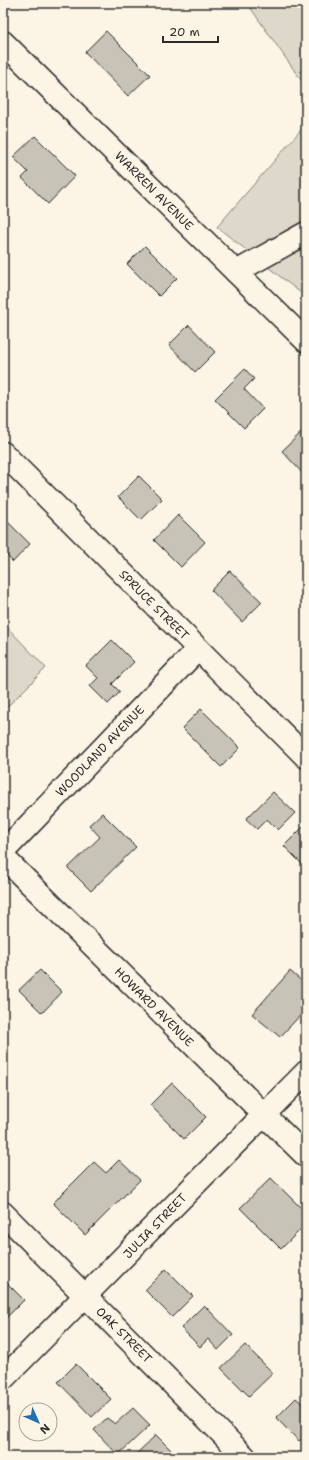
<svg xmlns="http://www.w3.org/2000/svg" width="309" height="1460" viewBox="0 0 309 1460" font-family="'Shantell Sans',sans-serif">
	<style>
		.green { fill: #ded8ca; stroke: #84827a }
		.building { fill: #c8c3b7; stroke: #2b2b2b }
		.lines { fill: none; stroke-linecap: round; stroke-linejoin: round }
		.minor-casing { stroke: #2b2b2b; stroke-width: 25 }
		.minor { stroke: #fcf5e5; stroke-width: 22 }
		.labels { text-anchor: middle; stroke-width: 4; stroke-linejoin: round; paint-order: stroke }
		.street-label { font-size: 12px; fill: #2b2b2b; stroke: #fcf5e5 }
	</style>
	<rect width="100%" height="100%" fill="#fcf5e5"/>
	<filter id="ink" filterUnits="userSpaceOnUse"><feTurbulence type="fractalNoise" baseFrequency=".025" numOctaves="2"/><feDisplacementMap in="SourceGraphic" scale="8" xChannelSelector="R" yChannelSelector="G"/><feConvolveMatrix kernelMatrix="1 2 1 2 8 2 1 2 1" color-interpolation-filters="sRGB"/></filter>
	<g filter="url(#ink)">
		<g class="green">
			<path d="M247 3H306V87Z"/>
			<path d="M306 124V297L217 227Z"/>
			<path d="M3 623 46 668 3 711Z"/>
		</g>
		<g class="building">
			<path d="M106 31 150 75 128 96 85 52Z"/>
			<path d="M35 136 75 176 48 204 22 178 28 172 13 157Z"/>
			<path d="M145 246 177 278 159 296 127 264Z"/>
			<path d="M189 325 215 352 195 372 169 345Z"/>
			<path d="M245 369 254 379 244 389 263 409 244 428 215 399Z"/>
			<path d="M306 428V477L282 451Z"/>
			<path d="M139 476 162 499 141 520 118 497Z"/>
			<path d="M178 515 205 542 181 567 154 540Z"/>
			<path d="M3 517 30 544 13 562 3 552Z"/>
			<path d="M230 571 262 602 242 622 211 590Z"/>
			<path d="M112 640 134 662 112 684 120 692 108 704 90 686 98 678 86 666Z"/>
			<path d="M201 709 240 748 221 767 182 728Z"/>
			<path d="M273 792 295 813 278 830 267 819 257 829 246 819Z"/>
			<path d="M102 813 136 847 91 891 68 868 100 837 89 825Z"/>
			<path d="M306 824V860L302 864 284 846Z"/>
			<path d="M3 952 8 957 3 962Z"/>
			<path d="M40 970 62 992 42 1013 19 990Z"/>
			<path d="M290 971 306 985V1009L280 1037 252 1014Z"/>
			<path d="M172 1083 206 1117 184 1139 150 1105Z"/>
			<path d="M119 1160 140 1180 85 1235 53 1203 94 1162 106 1173Z"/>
			<path d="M271 1178 306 1213V1224L281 1249 240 1208Z"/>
			<path d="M166 1269 193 1296 172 1317 145 1290Z"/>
			<path d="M3 1279 24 1300 3 1321Z"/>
			<path d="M204 1305 233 1335 218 1350 208 1339 200 1347 181 1328Z"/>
			<path d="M245 1345 273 1373 249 1396 221 1368Z"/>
			<path d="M76 1364 111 1399 92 1417 58 1382Z"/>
			<path d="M296 1398 306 1407V1434L299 1441 276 1418Z"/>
			<path d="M133 1408 150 1425 118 1455 94 1430 107 1418 115 1424Z"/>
			<path d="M156 1435 178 1457H133Z"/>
		</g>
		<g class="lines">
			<g class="minor-casing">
				<g id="minor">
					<path d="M3 42 306 341"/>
					<path d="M236 272 306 233"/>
					<path d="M3 453 306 757"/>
					<path d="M3 852 198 649"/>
					<path d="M3 857 306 1156"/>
					<path d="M3 1213 245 1457"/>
					<path d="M3 1379 306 1072"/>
				</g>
			</g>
			<use href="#minor" class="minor"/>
		</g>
	</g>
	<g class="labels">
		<g class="street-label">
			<text transform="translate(154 191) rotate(45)" y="4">WARREN AVENUE</text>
			<text transform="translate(154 605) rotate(45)" y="4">SPRUCE STREET</text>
			<text transform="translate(100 751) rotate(-46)" y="4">WOODLAND AVENUE</text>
			<text transform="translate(154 1007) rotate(45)" y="4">HOWARD AVENUE</text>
			<text transform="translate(155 1226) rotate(-46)" y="4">JULIA STREET</text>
			<text transform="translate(124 1335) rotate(45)" y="4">OAK STREET</text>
		</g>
	</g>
	<rect width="309" height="1460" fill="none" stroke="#fcf5e5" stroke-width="16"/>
	<rect x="8" y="8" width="293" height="1444" fill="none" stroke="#2b2b2b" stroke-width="1.5" filter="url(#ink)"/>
	<g transform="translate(38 1422) rotate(135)"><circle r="19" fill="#fcf5e5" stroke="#a8a49b"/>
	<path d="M0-3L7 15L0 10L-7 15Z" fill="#1f6fb2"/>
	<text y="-6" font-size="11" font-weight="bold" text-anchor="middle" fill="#2b2b2b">N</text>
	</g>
	<path d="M163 36v6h55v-6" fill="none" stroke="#2b2b2b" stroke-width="2"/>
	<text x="169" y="36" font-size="12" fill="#2b2b2b" stroke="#fcf5e5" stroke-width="3" paint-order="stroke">20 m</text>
</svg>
